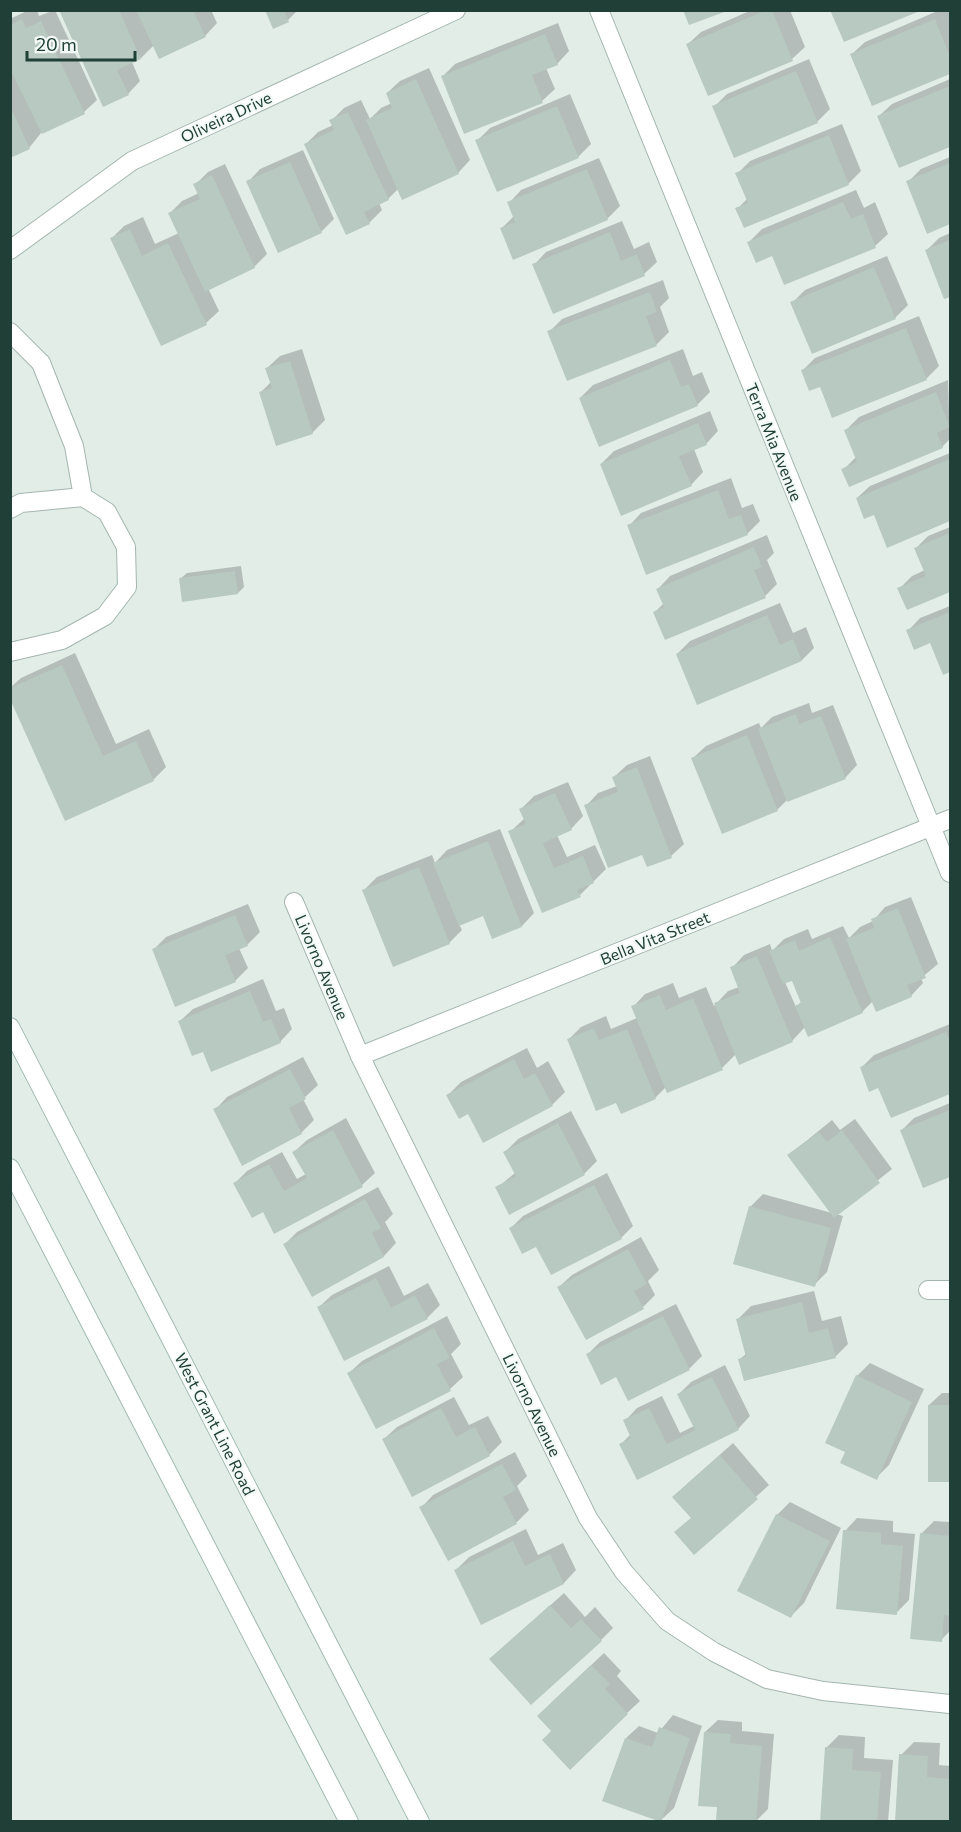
<svg xmlns="http://www.w3.org/2000/svg" width="961" height="1832" viewBox="0 0 961 1832" font-family="Commissioner,sans-serif">
	<style>
		.shadow { fill: #0003; fill-rule: evenodd }
		.building { fill: #b7c9c1 }
		.lines { fill: none; stroke-linecap: round; stroke-linejoin: round }
		.service-casing { stroke: #a4b6af; stroke-width: 20 }
		.minor-casing { stroke: #a4b6af; stroke-width: 20 }
		.secondary-casing { stroke: #9fbab0; stroke-width: 20 }
		.service { stroke: #fff; stroke-width: 18 }
		.minor { stroke: #fff; stroke-width: 18 }
		.secondary { stroke: #fff; stroke-width: 18 }
		.labels { text-anchor: middle; stroke-width: 4.5; stroke-linejoin: round; paint-order: stroke }
		.street-label { font-size: 16px; fill: #204037; stroke: #f3f9f6 }
	</style>
	<rect width="100%" height="100%" fill="#e2ede8"/>
	<g class="shadow">
		<path d="M29 10H37L39 16 55 10 97 100 84 112 41 133 29 148 10 156V19Z"/>
		<path d="M61 10H211L217 23 205 36 154 45 141 58 132 62 140 81 128 94Z"/>
		<path d="M266 10H298L288 20Z"/>
		<path d="M752 10H790L805 47 792 59 688 44 701 32Z"/>
		<path d="M940 10H949L950 15V72L873 104 852 54 865 42Z"/>
		<path d="M558 23 569 51 557 64 546 68 555 89 542 101 443 76 455 64Z"/>
		<path d="M809 59 830 109 817 122 714 107 727 94Z"/>
		<path d="M429 68 470 160 458 173 399 188 388 199 379 203 382 210 369 223 306 144 318 132 333 125 331 121 344 108 361 100 370 119 381 108 392 103 387 93 400 81Z"/>
		<path d="M950 79V145L900 166 879 116 892 104Z"/>
		<path d="M570 94 591 144 578 157 477 141 490 128Z"/>
		<path d="M842 124 861 171 848 184 737 209 748 198 737 174 750 161Z"/>
		<path d="M303 150 334 219 321 232 279 251 248 182 260 169Z"/>
		<path d="M950 157V223L928 232 908 182 921 169Z"/>
		<path d="M599 158 620 206 607 219 502 228 514 216 509 203 521 190Z"/>
		<path d="M225 164 267 254 254 267 208 288 219 311 206 323 162 344 112 238 124 226 143 217 155 244 179 233 170 213 182 201 199 193 195 185 208 172Z"/>
		<path d="M856 190 864 208 875 202 888 234 875 246 772 255 749 242 762 229Z"/>
		<path d="M622 221 634 249 649 242 657 262 644 274 553 312 534 265 546 252Z"/>
		<path d="M950 233V295L945 298 927 250 939 238Z"/>
		<path d="M887 256 908 305 895 318 792 303 805 290Z"/>
		<path d="M663 280 669 298 660 307 669 332 657 344 568 379 549 332 562 319Z"/>
		<path d="M919 316 939 366 926 379 821 385 802 371 815 358Z"/>
		<path d="M302 349 325 420 312 433 261 392 271 382 267 368 280 356Z"/>
		<path d="M683 349 693 376 702 372 710 392 697 405 580 398 593 385Z"/>
		<path d="M948 380 950 439 942 447 843 470 857 456 846 430 859 417Z"/>
		<path d="M710 411 718 431 706 444 694 449 703 472 691 485 601 464 614 451Z"/>
		<path d="M950 453V520L888 546 874 514 857 498 870 486Z"/>
		<path d="M731 478 742 508 753 504 760 521 747 534 629 526 641 513Z"/>
		<path d="M950 527V590L908 608 899 589 912 576 925 570 916 548 928 536Z"/>
		<path d="M767 535 774 553 767 560 777 584 765 596 655 612 664 603 658 589 670 576Z"/>
		<path d="M241 566 244 587 238 593 180 579 187 573Z"/>
		<path d="M780 603 793 633 806 627 814 648 802 660 677 654 690 641Z"/>
		<path d="M950 606V670L944 673 931 641 908 631 920 618Z"/>
		<path d="M75 653 116 744 149 729 166 767 153 780 66 819 10 688 21 678Z"/>
		<path d="M809 703 812 713 833 705 857 765 845 778 787 800 777 810 693 758 706 746 759 723 761 728 772 717Z"/>
		<path d="M650 756 684 844 671 856 643 853 586 806 598 793 617 786 614 777 627 765Z"/>
		<path d="M568 782 583 816 571 829 557 835 567 857 595 845 606 869 580 895 510 832 525 818 521 809 534 796Z"/>
		<path d="M500 829 534 913 522 926 493 937 484 914 459 924 462 930 449 943 364 890 377 877 432 855 435 863 447 850Z"/>
		<path d="M911 897 938 964 921 978 923 983 911 996 873 1001 862 1012 805 1027 792 1041 736 1054 722 1068 666 1087 655 1098 617 1101 569 1039 581 1027 606 1016 611 1029 637 1018 633 1007 645 994 673 983 679 998 706 987 714 1006 728 991 739 987 732 968 744 955 770 944 772 951 784 939 808 929 812 939 843 926 849 938 860 927 873 921 885 907ZM792 979 802 1001 796 1007 785 982Z"/>
		<path d="M248 904 260 932 247 945 239 948 248 968 235 981 154 949 166 937Z"/>
		<path d="M263 979 276 1011 284 1008 292 1029 280 1042 203 1050 180 1021 193 1009Z"/>
		<path d="M950 1024V1093L891 1116 879 1086 861 1068 874 1055Z"/>
		<path d="M527 1048 537 1068 548 1061 565 1092 552 1105 469 1112 448 1095 461 1082Z"/>
		<path d="M303 1057 318 1085 303 1099 314 1120 301 1133 215 1110 227 1097Z"/>
		<path d="M950 1103V1175L923 1186 902 1130 914 1118Z"/>
		<path d="M571 1111 597 1161 584 1174 497 1188 516 1172 505 1152 518 1139Z"/>
		<path d="M346 1118 375 1173 362 1185 275 1232 263 1210 235 1183 247 1171 282 1152 297 1179 306 1174 294 1152 307 1140Z"/>
		<path d="M855 1119 892 1169 836 1214 843 1216 827 1272 814 1285 750 1207 763 1194 832 1213 789 1155 832 1120 840 1130Z"/>
		<path d="M607 1173 633 1226 621 1238 511 1228 523 1216Z"/>
		<path d="M378 1187 393 1214 385 1222 396 1243 384 1256 313 1295 285 1244 297 1232Z"/>
		<path d="M641 1237 659 1270 648 1281 655 1295 643 1307 559 1287 572 1275Z"/>
		<path d="M389 1266 404 1296 428 1283 440 1305 427 1318 319 1307 332 1295Z"/>
		<path d="M814 1291 822 1321 841 1316 848 1344 836 1356 745 1380 740 1359 747 1353 738 1319 751 1306Z"/>
		<path d="M676 1304 702 1356 689 1369 617 1375 587 1355 600 1342Z"/>
		<path d="M447 1316 461 1344 451 1354 463 1377 450 1389 377 1427 349 1373 362 1361Z"/>
		<path d="M870 1363 924 1389 889 1465 876 1478 847 1451 857 1376Z"/>
		<path d="M725 1365 750 1416 738 1429 638 1478 621 1444 631 1434 625 1421 637 1408 662 1396 680 1433 694 1426 679 1394 691 1382Z"/>
		<path d="M942 1393H950V1480H929V1405Z"/>
		<path d="M454 1397 469 1425 488 1416 502 1442 489 1455 384 1439 397 1427Z"/>
		<path d="M733 1443 769 1485 695 1552 687 1484Z"/>
		<path d="M515 1452 527 1476 517 1486 529 1510 517 1522 448 1559 421 1508 433 1495Z"/>
		<path d="M790 1502 841 1528 804 1603 791 1616 777 1515Z"/>
		<path d="M857 1518 893 1521V1532L915 1534 909 1600 896 1613 845 1531Z"/>
		<path d="M934 1521 950 1522V1631L941 1640 921 1534Z"/>
		<path d="M526 1529 538 1555 563 1543 576 1570 564 1583 482 1623 456 1570 469 1557Z"/>
		<path d="M564 1593 585 1617 595 1607 613 1628 601 1640 504 1647Z"/>
		<path d="M604 1653 621 1671 617 1676 640 1701 627 1713 553 1731 551 1703Z"/>
		<path d="M673 1715 702 1726 674 1808 661 1820 626 1738 639 1726 658 1733Z"/>
		<path d="M718 1720 742 1722V1731L774 1734 768 1809 755 1822 705 1732Z"/>
		<path d="M839 1735 865 1737 864 1758 893 1760 888 1822H821L826 1748Z"/>
		<path d="M914 1742 940 1743 939 1765 950 1766V1822H896L901 1755Z"/>
	</g>
	<g class="building">
		<path d="M59 10H119L141 59 117 70 129 95 103 107Z"/>
		<path d="M136 10H193L206 37 159 59Z"/>
		<path d="M265 10H284L289 22 273 29Z"/>
		<path d="M683 10H727V11L689 25Z"/>
		<path d="M767 10H772L793 61 708 96 686 44Z"/>
		<path d="M830 10H920V11L844 42Z"/>
		<path d="M22 19 26 28 41 21 85 114 42 134 10 69V25Z"/>
		<path d="M935 19 950 57V74L872 106 850 54Z"/>
		<path d="M545 34 558 65 532 75 543 103 464 134 441 76Z"/>
		<path d="M796 71 818 123 734 158 712 106Z"/>
		<path d="M416 79 459 174 402 200 366 120 392 108 386 93Z"/>
		<path d="M950 86V147L899 168 877 116Z"/>
		<path d="M10 106 30 149 10 158Z"/>
		<path d="M557 106 579 158 497 192 475 140Z"/>
		<path d="M348 112 389 200 364 212 370 224 346 235 304 144 334 130 329 120Z"/>
		<path d="M829 135 849 185 744 228 735 208 748 203 735 173Z"/>
		<path d="M290 162 322 233 278 253 246 181Z"/>
		<path d="M950 163V224L927 234 906 181Z"/>
		<path d="M587 169 608 220 513 260 500 228 515 222 507 202Z"/>
		<path d="M212 175 255 268 205 292 168 213 200 199 193 184Z"/>
		<path d="M843 202 851 219 863 214 876 248 784 285 772 256 756 263 747 242Z"/>
		<path d="M130 229 142 256 168 243 207 325 161 346 110 238Z"/>
		<path d="M610 232 621 261 637 254 645 276 553 314 532 264Z"/>
		<path d="M950 240V297L944 299 925 250Z"/>
		<path d="M874 267 896 319 812 354 790 302Z"/>
		<path d="M650 292 657 312 646 316 657 346 567 381 547 331Z"/>
		<path d="M906 328 927 380 832 418 820 387 809 391 801 370Z"/>
		<path d="M670 360 681 387 689 384 698 406 599 447 579 398Z"/>
		<path d="M290 361 313 434 276 446 259 392 272 388 265 368Z"/>
		<path d="M936 392 950 427 937 433 943 448 849 487 841 469 857 462 844 430Z"/>
		<path d="M698 423 707 445 679 456 692 486 621 516 600 464Z"/>
		<path d="M950 459V521L887 548 874 515 864 519 856 498Z"/>
		<path d="M718 490 729 519 741 515 748 535 646 575 627 525Z"/>
		<path d="M950 533V592L907 610 897 588 926 576 914 548Z"/>
		<path d="M754 547 762 567 754 570 766 598 665 640 653 612 664 607 656 589Z"/>
		<path d="M235 571 238 594 182 602 179 578Z"/>
		<path d="M950 612V672L943 675 930 643 914 650 906 630Z"/>
		<path d="M767 615 780 645 793 639 802 661 697 705 676 654Z"/>
		<path d="M62 665 103 756 136 741 154 781 65 821 10 699V688Z"/>
		<path d="M796 714 799 724 821 716 846 779 787 802 758 729Z"/>
		<path d="M747 735 778 811 722 834 691 758Z"/>
		<path d="M637 767 672 858 647 867 642 855 608 868 584 805 618 792 612 777Z"/>
		<path d="M555 793 572 830 543 843 554 868 583 856 594 883 577 890 581 897 542 913 508 831 526 824 519 809Z"/>
		<path d="M488 841 522 927 492 939 483 916 459 926 433 863Z"/>
		<path d="M419 867 450 944 393 967 362 890Z"/>
		<path d="M898 908 926 978 907 985 912 997 876 1012 846 939 874 928 871 919Z"/>
		<path d="M235 915 248 946 225 955 236 982 175 1007 152 949Z"/>
		<path d="M830 937 863 1013 808 1037 795 1006 801 1003 792 981 783 984 769 951 795 940 799 951Z"/>
		<path d="M757 956 793 1042 739 1065 714 1003 740 993 730 967Z"/>
		<path d="M250 991 263 1022 271 1019 281 1043 211 1072 203 1052 192 1056 178 1021Z"/>
		<path d="M660 995 666 1010 693 998 723 1070 667 1093 631 1006Z"/>
		<path d="M594 1028 599 1040 627 1029 656 1099 621 1114 616 1103 596 1111 567 1039Z"/>
		<path d="M946 1032 950 1042V1094L891 1118 878 1088 869 1092 860 1067Z"/>
		<path d="M514 1059 524 1079 535 1073 553 1106 483 1143 468 1114 459 1119 446 1095Z"/>
		<path d="M290 1069 306 1099 289 1108 302 1134 242 1166 213 1109Z"/>
		<path d="M950 1110V1177L923 1188 900 1130Z"/>
		<path d="M558 1123 585 1175 509 1215 495 1187 516 1176 503 1152Z"/>
		<path d="M333 1130 363 1187 274 1234 263 1212 252 1218 233 1183 269 1164 284 1191 307 1178 292 1152Z"/>
		<path d="M842 1130 880 1183 834 1218 787 1155 819 1132 827 1142Z"/>
		<path d="M594 1185 622 1239 551 1275 536 1247 522 1254 509 1228Z"/>
		<path d="M365 1199 381 1228 372 1233 384 1257 312 1297 283 1244Z"/>
		<path d="M749 1206 831 1228 815 1287 733 1264Z"/>
		<path d="M628 1249 647 1284 634 1291 644 1309 586 1340 557 1287Z"/>
		<path d="M376 1278 391 1308 415 1295 428 1319 344 1361 317 1307Z"/>
		<path d="M802 1302 809 1333 828 1328 836 1358 744 1381 738 1359 746 1357 736 1319Z"/>
		<path d="M663 1316 690 1370 628 1401 616 1377 601 1385 586 1354Z"/>
		<path d="M434 1328 450 1358 437 1364 451 1391 376 1429 347 1373Z"/>
		<path d="M856 1375 912 1402 877 1480 840 1463 845 1452 825 1443Z"/>
		<path d="M712 1377 739 1430 637 1480 619 1444 631 1438 623 1420 649 1408 667 1444 695 1430 677 1394Z"/>
		<rect x="928" y="1405" width="22" height="77"/>
		<path d="M441 1408 456 1437 475 1427 490 1456 412 1497 382 1439Z"/>
		<path d="M720 1455 758 1499 694 1555 674 1532 691 1518 672 1497Z"/>
		<path d="M502 1464 516 1490 503 1497 517 1524 448 1561 419 1507Z"/>
		<path d="M776 1514 830 1541 791 1618 737 1591Z"/>
		<path d="M843 1530 881 1533V1544L903 1546 897 1615 836 1609Z"/>
		<path d="M920 1533 950 1536V1616L944 1615 942 1642 910 1639Z"/>
		<path d="M513 1541 525 1566 550 1554 564 1584 481 1625 454 1570Z"/>
		<path d="M550 1605 571 1628 581 1619 602 1641 531 1705 489 1659Z"/>
		<path d="M591 1665 610 1684 605 1689 628 1714 570 1770 542 1740 551 1731 537 1716Z"/>
		<path d="M659 1727 690 1738 661 1822 602 1801 625 1738 652 1747Z"/>
		<path d="M704 1732 731 1734 730 1743 762 1746 756 1822 716 1820 717 1807 698 1806Z"/>
		<path d="M825 1747 853 1749 852 1770 881 1772 877 1822H820Z"/>
		<path d="M899 1754 928 1756 927 1777 950 1779V1822H895Z"/>
	</g>
	<g class="lines">
		<g class="service-casing">
			<g id="service">
				<path d="M41 363 74 446 83 497"/>
				<path d="M10 509 21 503 83 497 107 512 126 547 127 587 105 616 62 640 10 652"/>
			</g>
		</g>
		<g class="minor-casing">
			<g id="minor">
				<path d="M599 10 950 873"/>
				<path d="M10 250 132 161 456 10"/>
				<path d="M10 332 41 363"/>
				<path d="M294 902 360 1056 588 1518 624 1572 667 1621 714 1652 767 1679 823 1691 950 1704"/>
				<path d="M360 1056 950 819"/>
				<path d="M928 1290H950"/>
			</g>
		</g>
		<g class="secondary-casing">
			<g id="secondary">
				<path d="M10 1027 420 1822"/>
				<path d="M10 1168 349 1822"/>
			</g>
		</g>
		<use href="#service" class="service"/>
		<use href="#minor" class="minor"/>
		<use href="#secondary" class="secondary"/>
	</g>
	<g class="labels">
		<g class="street-label">
			<text transform="translate(226 117) rotate(-25)" y="6">Oliveira Drive</text>
			<text transform="translate(774 442) rotate(68)" y="6">Terra Mia Avenue</text>
			<text transform="translate(655 938) rotate(-22)" y="6">Bella Vita Street</text>
			<text transform="translate(322 967) rotate(67)" y="6">Livorno Avenue</text>
			<text transform="translate(532 1405) rotate(64)" y="6">Livorno Avenue</text>
			<text transform="translate(215 1424) rotate(63)" y="6">West Grant Line Road</text>
		</g>
	</g>
	<rect width="961" height="1832" fill="none" stroke="#204037" stroke-width="24"/>
	<path d="M27 51v9h108v-9" fill="none" stroke="#204037" stroke-width="3"/>
	<text x="36" y="51" font-size="18" fill="#204037" stroke="#f3f9f6" stroke-width="4.5" paint-order="stroke">20 m</text>
</svg>
